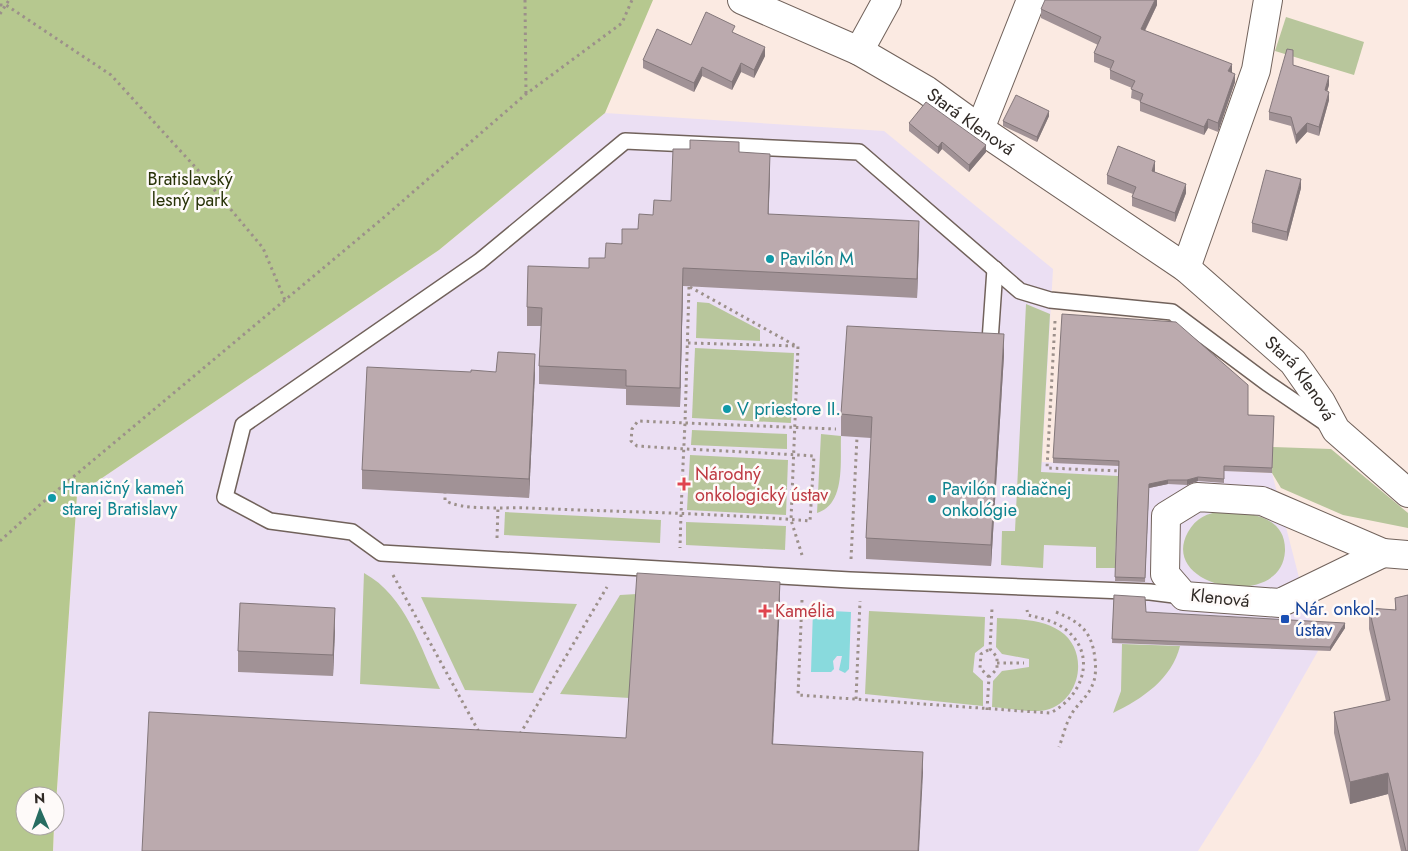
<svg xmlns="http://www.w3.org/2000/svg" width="1408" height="851" viewBox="0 0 1408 851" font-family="Jost,sans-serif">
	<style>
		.medical { fill: #ebdff3 }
		.green { fill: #b8c69c }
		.forest { fill: #b6c88f }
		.water { fill: #89dadd }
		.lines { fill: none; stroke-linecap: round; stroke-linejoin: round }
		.lane-casing { stroke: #71625b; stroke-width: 18 }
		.street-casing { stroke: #71625b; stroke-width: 30 }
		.secondary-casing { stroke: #71625b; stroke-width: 30 }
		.path { stroke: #9c908a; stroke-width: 3; stroke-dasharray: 2.5 4; stroke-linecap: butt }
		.lane { stroke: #fff; stroke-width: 15 }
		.street { stroke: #fff; stroke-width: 28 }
		.secondary { stroke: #fff; stroke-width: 28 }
		.wall { fill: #a19296 }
		.shaded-wall { fill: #83777a }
		.building { fill: #bbaaae; stroke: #83777a }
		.culture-dot { fill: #0f9aa8; stroke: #fefaf9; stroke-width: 2 }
		.health-dot { fill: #e0444e; stroke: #fefaf9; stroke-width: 2 }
		.transit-dot { fill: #1a4fb4; stroke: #fefaf9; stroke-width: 2 }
		.labels { text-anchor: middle; stroke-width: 5; stroke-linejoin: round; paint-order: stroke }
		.street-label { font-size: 18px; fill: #302a26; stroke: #fefaf9 }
		.park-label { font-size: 18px; fill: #283307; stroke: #fefaf9 }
		.culture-label { font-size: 18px; fill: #0d838f; stroke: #fefaf9; text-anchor: start }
		.health-label { font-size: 18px; fill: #be3a42; stroke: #fefaf9; text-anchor: start }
		.transit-label { font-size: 18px; fill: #164399; stroke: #fefaf9; text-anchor: start }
	</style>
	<rect width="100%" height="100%" fill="#fbeae2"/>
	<path class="medical" d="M605 113 884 131 1053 269 1042 462 1272 473 1318 651 1259 755 1198 851H53L77 495 439 250Z"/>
	<g class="green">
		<path d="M1286 17 1364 42 1354 75 1275 51Z"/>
		<path d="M697 302 709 303 760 330V341L696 338Z"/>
		<path d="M1026 304 1050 314 1041 472 1118 476 1115 568H1096V547L1044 545 1043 568 1001 565 1002 531H1015Z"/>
		<path d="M695 348 794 353 791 423 692 418Z"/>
		<path d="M692 430 787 434V449L691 445Z"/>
		<path d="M821 434 841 436C840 461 846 504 817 513Z"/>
		<path d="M1273 447 1331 449 1408 513V528L1343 515 1281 488 1272 473Z"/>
		<path d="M690 455 788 460 786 515 687 510Z"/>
		<path d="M1223 511C1249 513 1286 515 1285 551 1282 612 1157 588 1188 532 1196 518 1207 513 1223 511Z"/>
		<path d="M505 512 661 520 660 543 504 535Z"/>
		<path d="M686 522 786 526 785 550 686 545Z"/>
		<path d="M364 573C406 596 420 647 440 689L360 684Z"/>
		<path d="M637 594 630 698 560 694 620 595Z"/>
		<path d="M421 597 577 604 533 693 465 690Z"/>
		<path d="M869 611 985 617 984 646 975 653 973 672 983 681V706L865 694Z"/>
		<path d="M997 618C1017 619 1043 619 1060 631 1090 651 1081 701 1046 710 1033 713 1006 708 992 707L993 681 1002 671 1029 667V659L1002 654 996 647Z"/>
		<path d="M1122 644 1180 646C1172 679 1142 699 1113 713L1121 691Z"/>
	</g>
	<path class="forest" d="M0 0H653L605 113 439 250 77 495 55 818V796H25V826H54L53 851H0Z"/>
	<path class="water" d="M813 610 851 612 849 669 845 673 839 670 842 656H837L833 661 834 669 831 672H811Z"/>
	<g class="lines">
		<g class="lane-casing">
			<g id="lane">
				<path d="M990 341 995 269"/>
				<path d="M1182 596 1150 592 850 580 381 553 352 532 270 521 225 497 243 425 480 261 625 141 859 152 1020 291 1050 300 1172 312 1267 383 1327 424"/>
			</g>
		</g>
		<g class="street-casing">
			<g id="street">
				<path id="s1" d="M742 0 859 51 926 90 980 129 1186 268 1293 362 1321 402 1336 430 1408 493"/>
				<path d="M859 51 887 0"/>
				<path d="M980 129 1031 0"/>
				<path d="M1186 268 1256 70 1268 0"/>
				<path d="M1197 497 1262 501 1383 553 1280 603 1184 596 1165 574 1166 516Z"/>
			</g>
		</g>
		<g class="secondary-casing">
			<path id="secondary" d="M1383 553 1408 555"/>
		</g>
		<g class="path">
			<path d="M525 0 526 94"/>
			<path d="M0 5H6L111 75 197 169 263 248 285 300"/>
			<path d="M0 14 9 0"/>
			<path d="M689 287 685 423 836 429"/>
			<path d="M690 287 796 346"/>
			<path d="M1055 321 1047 468 1121 471"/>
			<path d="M688 343 798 346 791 520 802 555"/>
			<path d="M445 491V500C459 511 507 507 527 508 621 512 716 513 810 521L814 456C755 452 696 450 637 446L631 441 632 429 638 421 685 423C683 465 681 506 680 548"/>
			<path d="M497 538 498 507"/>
			<path d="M0 541 42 503 382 219 526 94 622 23 632 0"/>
			<path d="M851 559 857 437"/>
			<path d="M393 575 479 732"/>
			<path d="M802 600 798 695 1050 713C1083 697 1098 654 1065 629 1055 621 1040 618 1028 615L1027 610"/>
			<path d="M1056 612C1080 622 1092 631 1095 659 1096 668 1096 678 1092 686 1087 698 1075 706 1070 717 1065 726 1063 737 1059 747"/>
			<path d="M997 663H1024"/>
			<path d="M989 677 980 668 981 654 990 649"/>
			<path d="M856 699 860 601"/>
			<path d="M987 710 989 677 997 669V657L990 649 992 608"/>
			<path d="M520 734 607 587"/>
		</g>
		<use href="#lane" class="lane"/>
		<use href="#street" class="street"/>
		<use href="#secondary" class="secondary"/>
	</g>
	<g class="wall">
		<path d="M1157 0V5L1145 31 1232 73 1235 82 1218 132 1208 128 1204 135 1140 111V101L1131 98 1132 88 1110 79V70L1111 69 1094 62V53L1098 45 1041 18V9Z"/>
		<path d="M735 33 765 56 754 78 741 72 732 90 702 76 694 92 643 68V60L691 45Z"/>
		<path d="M1293 65 1329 85 1327 91 1329 100 1319 136 1307 132 1296 144 1291 126 1269 120V112Z"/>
		<path d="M1049 116 1037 142 1003 126V121Z"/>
		<path d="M909 123 986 152 969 172 942 149 938 154 909 131Z"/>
		<path d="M739 152 770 173 768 214 919 240 917 298 683 286 680 407 626 405V389L539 384V366L541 326H527V307L605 258 653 215Z"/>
		<path d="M1155 170V172L1186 193 1175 222 1132 206V197L1133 194 1107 184V175Z"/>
		<path d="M1301 188 1287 241 1252 232V223Z"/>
		<path d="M1004 355 991 566 866 559V538L871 438 841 436V414Z"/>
		<path d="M471 372H535L529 498 362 489V470Z"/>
		<path d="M1248 415 1274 416 1272 473 1224 471V483L1198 481 1187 485 1168 484 1149 488 1145 582 1115 581 1119 466 1053 463V458Z"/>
		<path d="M1114 595 1146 612 1345 628 1330 651 1112 643Z"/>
		<path d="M1408 595V851H1401L1388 794 1350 804 1334 733V712L1386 701 1369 629V608L1395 610V598Z"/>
		<path d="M335 630 333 676 238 672V651Z"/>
	</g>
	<g class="shaded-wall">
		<path d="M1155 0H1157V5L1141 38V29Z"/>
		<path d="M765 47V56L754 78V70Z"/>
		<path d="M741 63V72L732 90V82Z"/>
		<path d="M1232 64V73L1228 71Z"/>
		<path d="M702 67V76L694 92V83Z"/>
		<path d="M1235 74V82L1218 132V123Z"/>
		<path d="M1329 76V85L1325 99V90Z"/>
		<path d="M1329 92V100L1319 136V127Z"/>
		<path d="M1049 111V116L1037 142V137Z"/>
		<path d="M1208 119V128L1204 135V127Z"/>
		<path d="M1307 123V132L1296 144V135Z"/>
		<path d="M942 142V149L938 154V147Z"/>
		<path d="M986 145V152L969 172V165Z"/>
		<path d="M770 154V173L768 233V214Z"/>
		<path d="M1155 161V170L1152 179V171Z"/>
		<path d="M1301 179V188L1287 241V232Z"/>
		<path d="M1186 184V193L1175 222V213Z"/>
		<path d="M919 221V240L917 298V279Z"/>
		<path d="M683 268V286L680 407V388Z"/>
		<path d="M1004 334V355L991 566V545Z"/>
		<path d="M535 354V372L529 498V479Z"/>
		<path d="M1198 477V481L1187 485V480Z"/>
		<path d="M1168 480V484L1149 488 1145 582 1149 484Z"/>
		<path d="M780 582V603L772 765V744Z"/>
		<path d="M335 608V630L333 676V655Z"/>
		<path d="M1345 623V628L1330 651V647Z"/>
		<path d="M923 752V773L919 851H918Z"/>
		<path d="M1388 773V794L1350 804V782Z"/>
	</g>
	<g class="building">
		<path d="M1045 0H1155L1141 29 1232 64 1228 71 1235 74 1218 123 1208 119 1204 127 1140 102 1143 94 1131 89 1135 81 1110 70 1114 61 1094 53 1101 37 1041 9Z"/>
		<path d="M706 12 735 26 732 32 765 47 754 70 741 63 732 82 702 67 694 83 643 60 657 29 691 45Z"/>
		<path d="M1287 49 1293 50V65L1329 76 1325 90 1329 92 1319 127 1307 123 1296 135 1291 117 1269 112Z"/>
		<path d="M1016 95 1049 111 1037 137 1003 121Z"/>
		<path d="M926 102 986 145 969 165 942 142 938 147 909 123Z"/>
		<path d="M690 140 739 142V152L770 154 768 214 919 221 917 279 683 268 680 388 626 386V370L539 366 542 308 527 307 528 266 589 268V258H605L606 243 622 244V229H638L639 214 653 215 654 200 671 201 673 149H690Z"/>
		<path d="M1118 146 1155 161 1152 171 1186 184 1175 213 1132 197 1136 187 1107 175Z"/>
		<path d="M1266 170 1301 179 1287 232 1252 223Z"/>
		<path d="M1062 314 1176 322 1248 385V415L1274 416 1272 468 1224 466V479L1198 477 1187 480H1168L1149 484 1145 578 1115 577 1119 461 1053 458Z"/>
		<path d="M847 326 1004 334 991 545 866 538 872 417 841 414Z"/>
		<path d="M498 352 535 354 529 479 362 470 367 367 471 372V370L496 372Z"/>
		<path d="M637 573 780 582 772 744 923 752 918 851H142L149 712 626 738Z"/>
		<path d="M1114 595 1145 597 1146 612 1345 623 1330 647 1112 639Z"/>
		<path d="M1408 595V851H1406L1388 773 1350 782 1334 712 1390 700 1369 608 1396 610 1395 598Z"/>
		<path d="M240 603 335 608 333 655 238 651Z"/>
	</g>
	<g class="culture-dot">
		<circle cx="770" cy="259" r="5"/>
		<circle cx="727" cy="409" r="5"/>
		<circle cx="52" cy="498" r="5"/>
		<circle cx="932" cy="499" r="5"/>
	</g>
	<g class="health-dot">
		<path d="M681.5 476.5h5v5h5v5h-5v5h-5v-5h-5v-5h5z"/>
		<path d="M762.5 603.5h5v5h5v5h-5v5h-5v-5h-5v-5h5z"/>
	</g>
	<rect class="transit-dot" x="1280" y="614" width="10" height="10" rx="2.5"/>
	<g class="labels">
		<g class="street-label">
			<text dy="6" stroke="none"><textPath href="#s1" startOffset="260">Stará Klenová</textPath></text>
			<text dy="6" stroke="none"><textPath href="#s1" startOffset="680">Stará Klenová</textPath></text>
			<text transform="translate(1220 598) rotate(6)" y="6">Klenová</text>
		</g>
		<g class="park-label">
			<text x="190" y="185">Bratislavský<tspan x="190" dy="21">lesný park</tspan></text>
		</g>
		<g class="culture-label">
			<text x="780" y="265">Pavilón M</text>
			<text x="737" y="415">V priestore II.</text>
			<text x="62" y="494">Hraničný kameň<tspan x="62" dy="21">starej Bratislavy</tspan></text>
			<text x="942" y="495">Pavilón radiačnej<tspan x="942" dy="21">onkológie</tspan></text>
		</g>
		<g class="health-label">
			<text x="695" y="480">Národný<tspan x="695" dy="21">onkologický ústav</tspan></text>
			<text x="775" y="617">Kamélia</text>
		</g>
		<g class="transit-label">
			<text x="1295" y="615">Nár. onkol.<tspan x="1295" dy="21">ústav</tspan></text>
		</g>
	</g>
	<g transform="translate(40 811) rotate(358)"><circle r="24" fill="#fefaf9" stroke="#aca7a5"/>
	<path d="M0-4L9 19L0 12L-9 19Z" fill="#276d62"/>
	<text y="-8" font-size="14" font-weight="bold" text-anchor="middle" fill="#302a26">N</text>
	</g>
</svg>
